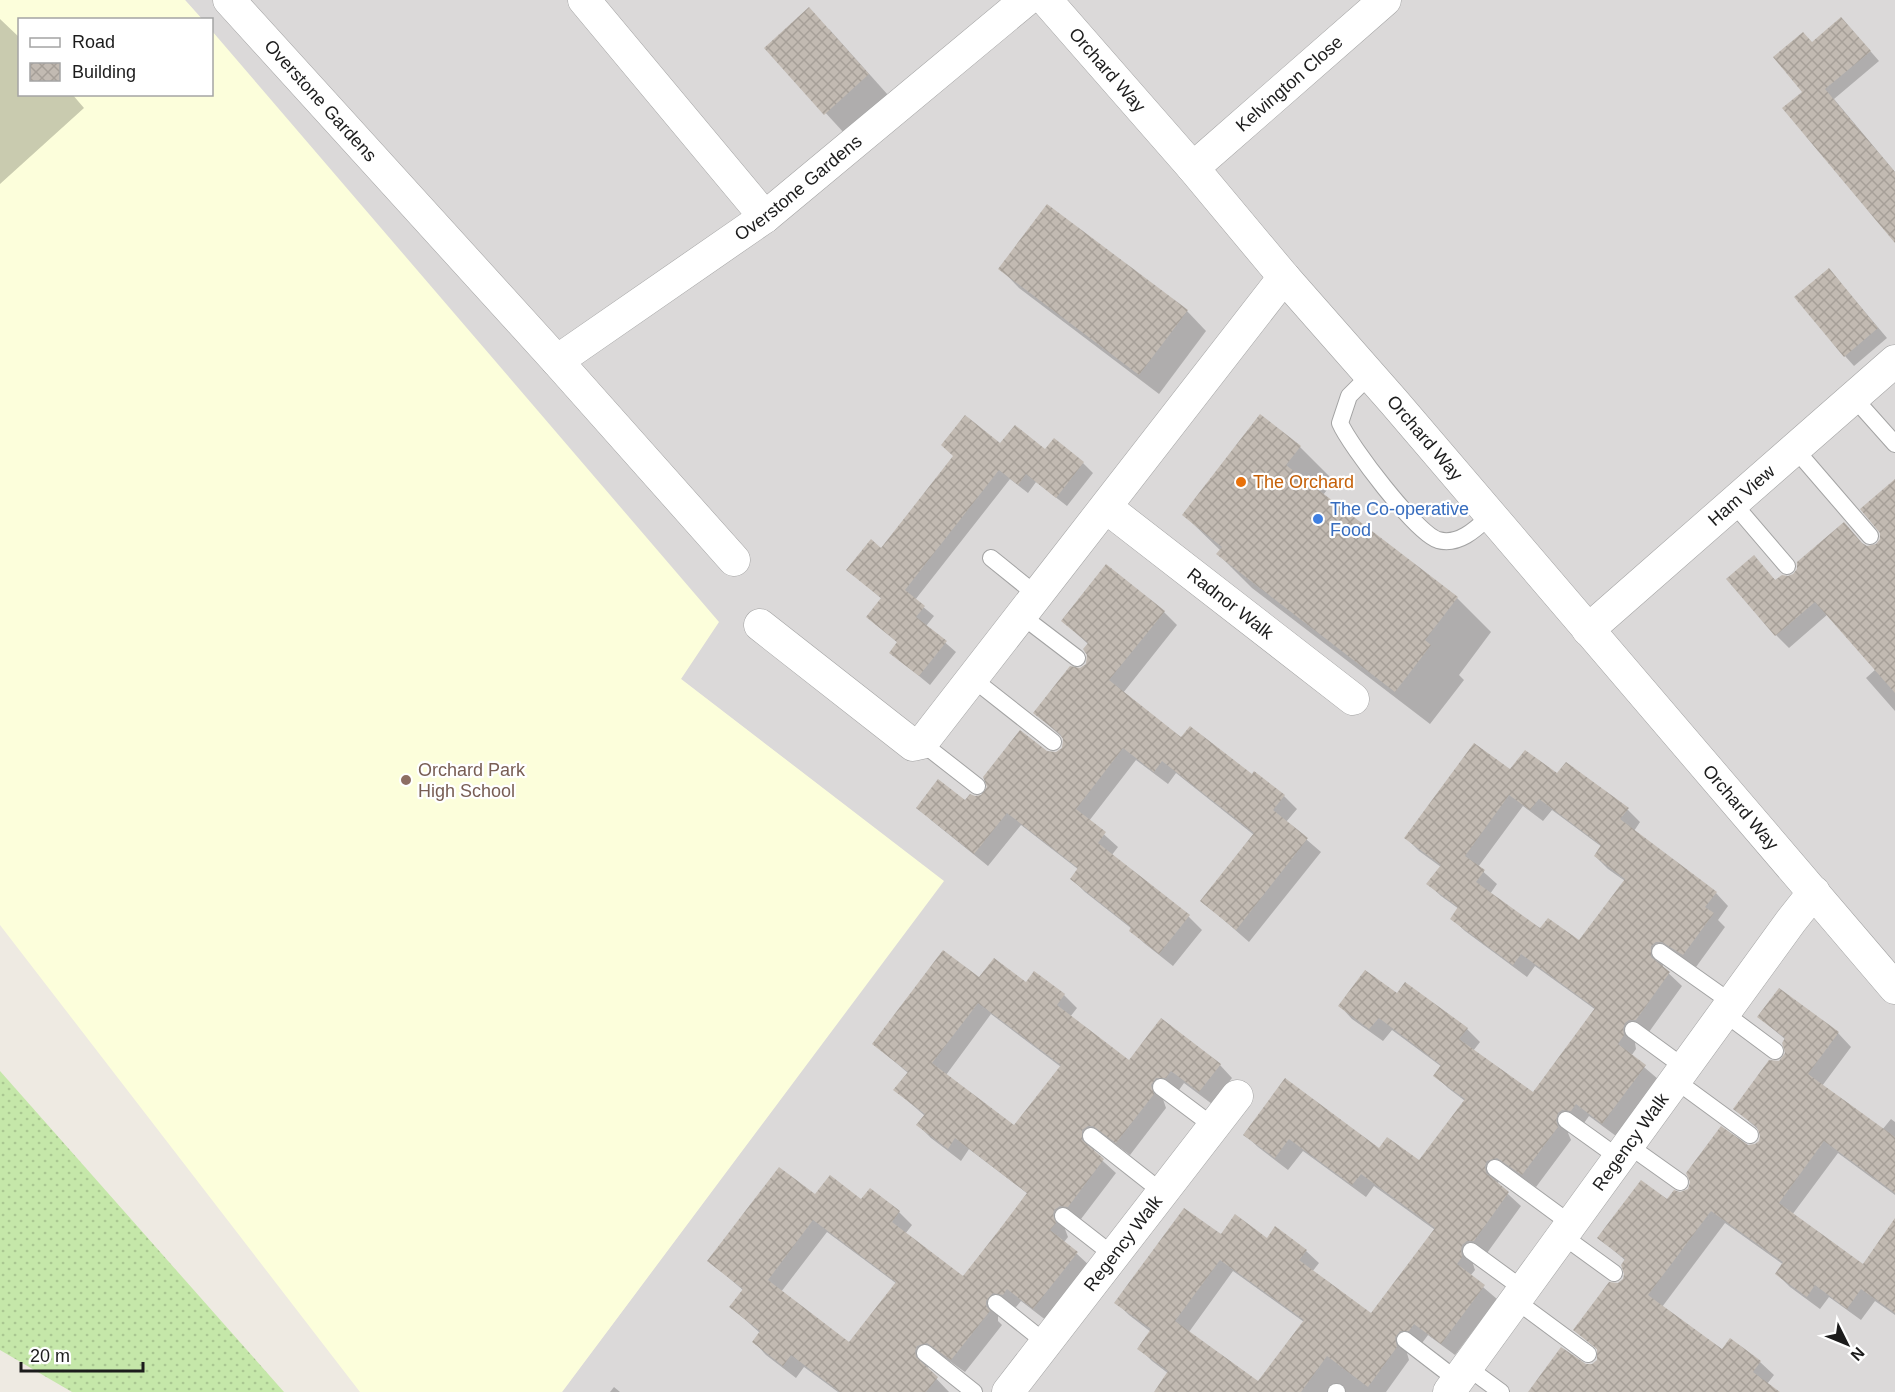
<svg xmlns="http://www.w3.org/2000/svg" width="1895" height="1392" viewBox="0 0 1895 1392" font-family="Arial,sans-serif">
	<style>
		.residential { fill: #dbd9d9 }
		.education { fill: #fcfedb }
		.grass { fill: url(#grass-dots) }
		.shadow { fill: #0003; fill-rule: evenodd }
		.building { fill: url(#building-cross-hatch); fill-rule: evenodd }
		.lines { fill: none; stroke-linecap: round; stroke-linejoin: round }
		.lane-casing { stroke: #a3a3a3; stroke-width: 18 }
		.street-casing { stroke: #a3a3a3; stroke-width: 33 }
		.lane { stroke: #fff; stroke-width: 16 }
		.street { stroke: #fff; stroke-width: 32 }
		.food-dot { fill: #e8710a; stroke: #fff; stroke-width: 2 }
		.shop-dot { fill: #3f7fe0; stroke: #fff; stroke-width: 2 }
		.education-dot { fill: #8d6e63; stroke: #fff; stroke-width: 2 }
		.labels { text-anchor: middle; stroke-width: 4.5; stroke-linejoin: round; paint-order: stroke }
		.street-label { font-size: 18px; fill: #1c1c1c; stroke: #fff }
		.food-label { font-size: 18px; fill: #c56008; stroke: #fff; text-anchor: start }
		.shop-label { font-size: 18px; fill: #366cbe; stroke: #fff; text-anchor: start }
		.education-label { font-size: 18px; fill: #785e54; stroke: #fff; text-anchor: start }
	</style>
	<defs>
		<pattern id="grass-dots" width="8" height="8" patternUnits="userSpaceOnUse" patternTransform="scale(1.5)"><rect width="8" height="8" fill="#c5e7a9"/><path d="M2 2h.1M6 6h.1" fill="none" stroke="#a9c691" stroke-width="1.8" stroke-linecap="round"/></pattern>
		<pattern id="building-cross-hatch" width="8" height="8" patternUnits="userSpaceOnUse" patternTransform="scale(1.5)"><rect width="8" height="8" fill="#c2bab2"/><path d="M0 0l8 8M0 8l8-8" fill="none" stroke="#a69f98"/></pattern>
	</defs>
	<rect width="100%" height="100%" fill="#eeeae2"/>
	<path class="residential" d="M185 0H1895V1392H562L943 881 681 679 212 31V20L202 19Z"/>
	<path class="education" d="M0 0H185L202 19 20 20V94H212V31L719 622 681 679 944 881 562 1392H360L0 925Z"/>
	<path class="grass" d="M0 1071 284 1392H72L0 1350Z"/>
	<g class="shadow">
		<path d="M0 19 20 38V94H72L84 108 0 184Z"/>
		<path d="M829 29 888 95 845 134 766 48Z"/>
		<path d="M1851 29 1879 61 1834 99 1895 172V234L1804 92 1812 43Z"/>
		<path d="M1000 268 1187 311 1206 331 1159 394 1019 288Z"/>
		<path d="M1838 280 1887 338 1854 366 1845 356Z"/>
		<path d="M1001 445 1046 451 1083 463 1093 473 1067 506 1036 482 1028 493 1010 479 915 600 934 616 926 626 956 652 930 685 891 653 898 643 868 617 882 599 848 570 881 550Z"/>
		<path d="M1300 447 1334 481 1323 495 1457 598 1491 632 1459 675 1464 680 1430 724 1252 588 1218 554 1221 551 1184 515Z"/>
		<path d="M1895 480V711L1866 678 1876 669 1828 614 1789 648 1776 635 1754 557 1776 581 1794 576 1844 524 1865 547 1877 546 1882 539Z"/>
		<path d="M1164 612 1177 625 1123 693 1182 739 1252 776 1284 796 1297 809 1286 822 1321 852 1249 942 1202 901 1254 835 1176 773 1168 784 1136 760 1089 821 1118 847 1111 856 1189 917 1202 930 1173 966 1144 943 1131 930 1132 929 1085 892 1072 879 1079 870 1021 825 988 866 931 820 918 807 965 802 982 797 1046 752 1057 753 1063 749 1064 739 1035 713 1087 665 1089 645 1063 621Z"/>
		<path d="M1511 771 1557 776 1628 810 1640 822 1634 831 1716 893 1728 906 1718 920 1725 927 1696 967 1676 954 1663 960V968L1682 986 1649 1032 1637 1036 1635 1043 1636 1049 1631 1056 1658 1079 1616 1136 1589 1116 1584 1123 1570 1126 1568 1133 1571 1140 1536 1187 1511 1170 1499 1175 1498 1185 1521 1206 1487 1253 1475 1258 1473 1264 1475 1270 1470 1276 1497 1299 1455 1355 1428 1335 1422 1343 1409 1347 1407 1353 1409 1360 1386 1392H1171L1169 1374 1152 1361 1139 1348 1151 1332 1129 1315 1116 1302 1221 1236 1267 1240 1306 1251 1319 1263 1312 1272 1371 1315 1435 1230 1374 1186 1366 1197 1303 1151 1288 1170 1258 1147 1245 1135 1285 1080 1379 1150 1419 1162 1465 1101 1448 1088 1435 1076 1442 1067 1392 1030 1383 1041 1352 1019 1340 1006 1397 996 1406 984 1467 1029 1480 1042 1473 1051 1533 1094 1596 1010 1535 966 1527 977 1465 931 1452 919 1459 909 1441 896 1428 884 1441 867 1419 851 1406 838ZM1523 806 1543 821 1552 810 1602 847 1595 856 1608 869 1625 881 1580 943 1540 931 1490 894 1497 884 1478 867ZM1233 1271 1304 1322 1258 1383 1189 1332Z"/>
		<path d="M979 979 1026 984 1064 995 1077 1008 1070 1017 1129 1062 1220 1065 1232 1078 1212 1104 1184 1083 1179 1090 1163 1099 1166 1108 1130 1155 1107 1138H1101L1095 1143 1094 1153 1116 1173 1081 1219 1073 1218 1067 1223 1065 1229 1068 1237 1064 1242 1090 1266 1047 1321 1021 1301 1016 1307 1006 1305 998 1314V1321L1002 1325 965 1372 941 1355H935L929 1360 928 1370 949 1392H838L804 1367 796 1378 766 1355 754 1342 760 1333 731 1307 744 1291 709 1261 815 1196 861 1201 870 1190 899 1212 912 1225 905 1234 963 1278 1028 1194 969 1149 961 1161 931 1138 918 1125 925 1116 895 1090 908 1073 874 1044ZM991 1014 1061 1067 1014 1127 946 1075ZM827 1232 897 1284 849 1345 781 1292Z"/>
		<path d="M1779 990 1838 1033 1851 1047 1822 1086 1882 1130 1891 1119 1895 1122V1195L1838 1153 1792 1215 1863 1266 1895 1221V1315L1875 1301 1861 1320 1829 1297 1820 1309 1790 1287 1777 1274 1784 1265 1725 1223 1662 1307 1722 1351 1730 1340 1760 1362 1774 1375 1767 1384 1778 1392H1530L1586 1366 1592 1365 1598 1360 1599 1351 1575 1330 1624 1280 1626 1261 1599 1238 1689 1190 1748 1147 1755 1146 1760 1142V1131L1735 1109 1787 1053 1786 1040 1759 1017Z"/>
		<path d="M614 1387 620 1392H610Z"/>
	</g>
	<g class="building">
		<path d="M809 7 869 74 824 115 764 48Z"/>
		<path d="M1841 17 1871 51 1825 89 1895 172V243L1782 108 1802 92 1773 57 1803 32 1812 42Z"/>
		<path d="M1047 204 1188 310 1139 375 998 269Z"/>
		<path d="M1829 268 1878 328 1844 357 1794 297Z"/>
		<path d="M1260 414 1301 446 1286 465 1458 597 1425 640 1431 645 1395 692 1216 554 1222 547 1182 515Z"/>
		<path d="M965 415 1000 443 1015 425 1045 449 1054 438 1084 462 1056 498 1026 474 1018 485 999 470 905 590 925 606 916 617 947 641 919 676 889 653 897 642 866 617 881 598 846 570 871 539 881 548 953 456 941 445Z"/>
		<path d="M1895 479V693L1815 602 1775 636 1726 579 1754 555 1775 580 1782 575 1788 576 1793 574 1797 569V562L1844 522 1862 543 1867 546 1876 544 1880 539V533L1860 509Z"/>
		<path d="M1106 564 1165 611 1109 680 1181 737 1190 726 1252 774 1254 771 1285 795 1273 810 1308 838 1236 930 1200 901 1254 833 1162 761 1154 772 1123 748 1076 809 1106 832 1098 843 1190 915 1159 954 1129 931 1131 927 1070 879 1078 868 1007 813 974 854 916 808 938 779 965 800 970 794 975 796 981 795 987 787 983 777 1020 730 1047 751 1056 752 1062 748 1063 739 1060 734 1033 713 1070 666 1080 668 1086 664 1087 655 1083 649 1088 643 1061 621Z"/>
		<path d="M1474 743 1510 769 1525 750 1557 773 1566 762 1629 808 1620 819 1717 892 1705 907 1714 913 1683 955 1662 942H1656L1651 946V957L1670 972 1636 1020H1629L1625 1023 1623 1029 1624 1035 1618 1044 1646 1065 1602 1124 1576 1104 1571 1111 1562 1110 1558 1113 1556 1120 1558 1127 1522 1175 1497 1158 1487 1161 1485 1166 1486 1173 1509 1192 1474 1241H1467L1462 1245 1461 1250 1462 1257 1457 1264 1485 1285 1441 1344 1414 1324 1409 1331H1400L1395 1338 1397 1347 1368 1387 1327 1356 1301 1392H1154L1168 1371 1137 1349 1151 1329 1114 1303 1184 1208 1221 1234 1235 1214 1267 1238 1275 1226 1307 1250 1299 1260 1371 1313 1435 1228 1361 1174 1352 1185 1289 1139 1275 1158 1243 1135 1285 1078 1379 1148 1387 1137 1419 1160 1465 1099 1433 1076 1441 1065 1379 1018 1369 1029 1338 1006 1365 970 1397 993 1405 982 1468 1028 1459 1039 1533 1092 1595 1008 1521 954 1513 965 1450 919 1458 907 1426 884 1441 865 1404 838ZM1509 795 1530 810 1539 799 1601 845 1594 856 1625 879 1579 940 1548 918 1540 928 1476 882 1485 870 1465 856ZM1220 1260 1304 1320 1258 1381 1175 1321Z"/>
		<path d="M943 950 979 977 994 958 1026 982 1034 971 1065 994 1057 1005 1129 1060 1161 1018 1221 1064 1199 1092 1171 1071 1166 1078H1156L1151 1085 1154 1094 1116 1143 1093 1126H1088L1082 1130V1140L1104 1159 1068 1207 1060 1206 1054 1210 1053 1215 1056 1223 1050 1230 1078 1252 1033 1309 1007 1289 1003 1295 993 1293 986 1301V1306L990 1311 951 1360 927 1343 917 1346 915 1351 916 1357 938 1377 926 1392H840L791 1355 783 1366 752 1342 760 1331 729 1307 743 1289 707 1261 779 1167 815 1194 830 1175 861 1199 870 1188 900 1211 892 1222 963 1276 996 1234 1027 1193 955 1138 948 1149 916 1125 925 1114 893 1090 908 1072 872 1044ZM978 1003 1061 1065 1014 1125 932 1063ZM813 1220 896 1282 849 1342 768 1280Z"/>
		<path d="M1779 988 1839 1032 1808 1074 1895 1137V1193L1824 1141 1779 1203 1863 1264 1895 1218V1313L1861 1289 1847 1309 1815 1285 1807 1297 1775 1274 1783 1262 1711 1211 1648 1295 1722 1349 1730 1338 1761 1361 1753 1372 1780 1392H1528L1561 1347 1586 1364H1592L1597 1360V1349L1573 1330 1609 1282 1618 1283 1623 1279 1624 1274 1621 1265 1625 1259 1597 1238 1641 1180 1667 1199 1674 1190 1680 1192 1688 1189 1690 1182 1686 1173 1721 1126 1748 1145 1755 1144 1759 1141 1760 1136 1757 1127 1733 1109 1769 1060 1779 1061 1785 1053 1782 1043 1785 1038 1757 1017Z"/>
	</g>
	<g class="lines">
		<g class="lane-casing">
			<g id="lane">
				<path d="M1370 375 1349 396 1340 423C1350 446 1416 533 1438 540 1459 546 1477 528 1491 515"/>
				<path d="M1854 398 1895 444"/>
				<path d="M1795 449 1870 536"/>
				<path d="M1733 503 1787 566"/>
				<path d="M991 558 1038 596"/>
				<path d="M1022 616 1077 658"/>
				<path d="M973 679 1053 742"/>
				<path d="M922 743 977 786"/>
				<path d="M1660 952 1732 1003"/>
				<path d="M1724 1013 1775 1051"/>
				<path d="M1633 1030 1685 1068"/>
				<path d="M1675 1080 1750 1135"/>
				<path d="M1161 1087 1213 1126"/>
				<path d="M1566 1120 1619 1158"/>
				<path d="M1091 1136 1162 1192"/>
				<path d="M1628 1145 1680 1182"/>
				<path d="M1495 1168 1571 1224"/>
				<path d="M1063 1216 1113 1255"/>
				<path d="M1563 1236 1614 1273"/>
				<path d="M1471 1251 1523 1289"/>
				<path d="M1515 1300 1588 1354"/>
				<path d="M996 1303 1046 1343"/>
				<path d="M1405 1340 1457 1380"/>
				<path d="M925 1353 974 1392"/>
				<path d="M1467 1367 1501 1392"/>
				<path d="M1336 1392H1337"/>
			</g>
		</g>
		<g class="street-casing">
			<g id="street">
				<path id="s1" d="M229 0 557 361 734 560"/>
				<path d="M584 0 765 217"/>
				<path id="s2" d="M1046 0 1193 168 1284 277 1394 402 1895 988"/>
				<path id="s3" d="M1193 168 1385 0"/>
				<path id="s4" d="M557 361 765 217 1026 0"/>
				<path id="s5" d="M1107 508 1353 699"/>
				<path d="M760 625 913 745 922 743 1284 277"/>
				<path id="s6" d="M1588 630 1895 361"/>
				<path id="s7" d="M1008 1392 1237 1096"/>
				<path id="s8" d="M1449 1392 1791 921 1814 892"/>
			</g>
		</g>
		<use href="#lane" class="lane"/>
		<use href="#street" class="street"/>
	</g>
	<circle class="food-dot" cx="1241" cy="482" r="6"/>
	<circle class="shop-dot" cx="1318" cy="519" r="6"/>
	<circle class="education-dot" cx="406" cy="780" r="6"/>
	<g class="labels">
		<g class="street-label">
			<text dy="6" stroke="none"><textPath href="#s2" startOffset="93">Orchard Way</textPath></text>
			<text dy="6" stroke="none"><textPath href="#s3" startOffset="128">Kelvington Close</textPath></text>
			<text dy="6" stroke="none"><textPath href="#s1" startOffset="136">Overstone Gardens</textPath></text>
			<text dy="6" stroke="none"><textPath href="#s4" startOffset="297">Overstone Gardens</textPath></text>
			<text dy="6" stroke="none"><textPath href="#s2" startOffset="579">Orchard Way</textPath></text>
			<text dy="6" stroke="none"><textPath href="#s6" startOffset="204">Ham View</textPath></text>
			<text dy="6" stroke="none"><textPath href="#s5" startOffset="156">Radnor Walk</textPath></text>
			<text dy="6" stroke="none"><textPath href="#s2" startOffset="1065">Orchard Way</textPath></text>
			<text dy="6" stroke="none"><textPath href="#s8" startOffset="309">Regency Walk</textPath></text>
			<text dy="6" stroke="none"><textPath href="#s7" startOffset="188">Regency Walk</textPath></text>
		</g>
		<g class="food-label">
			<text x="1253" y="488">The Orchard</text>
		</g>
		<g class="shop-label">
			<text x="1330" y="515">The Co-operative<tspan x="1330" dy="21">Food</tspan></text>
		</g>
		<g class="education-label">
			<text x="418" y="776">Orchard Park<tspan x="418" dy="21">High School</tspan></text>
		</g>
	</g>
	<rect x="18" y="18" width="195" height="78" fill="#ffffff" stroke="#a4a4a4" stroke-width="1.5"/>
	<rect x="30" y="38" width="30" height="9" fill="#ffffff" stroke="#a4a4a4" stroke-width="1.5"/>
	<text x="72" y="48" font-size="18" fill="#1c1c1c">Road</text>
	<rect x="30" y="63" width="30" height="18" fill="url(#building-cross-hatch)" stroke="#a4a4a4" stroke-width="1.5"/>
	<text x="72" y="78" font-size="18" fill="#1c1c1c">Building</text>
	<g transform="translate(1847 1344) rotate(133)" stroke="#ffffff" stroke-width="4.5" paint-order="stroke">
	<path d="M0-4.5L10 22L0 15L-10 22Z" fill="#1c1c1c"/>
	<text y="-9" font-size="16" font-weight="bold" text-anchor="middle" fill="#1c1c1c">N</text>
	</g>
	<path d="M21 1362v9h122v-9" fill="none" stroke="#1c1c1c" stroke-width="3"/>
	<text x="30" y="1362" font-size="18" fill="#1c1c1c" stroke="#ffffff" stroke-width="4.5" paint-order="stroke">20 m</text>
</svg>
